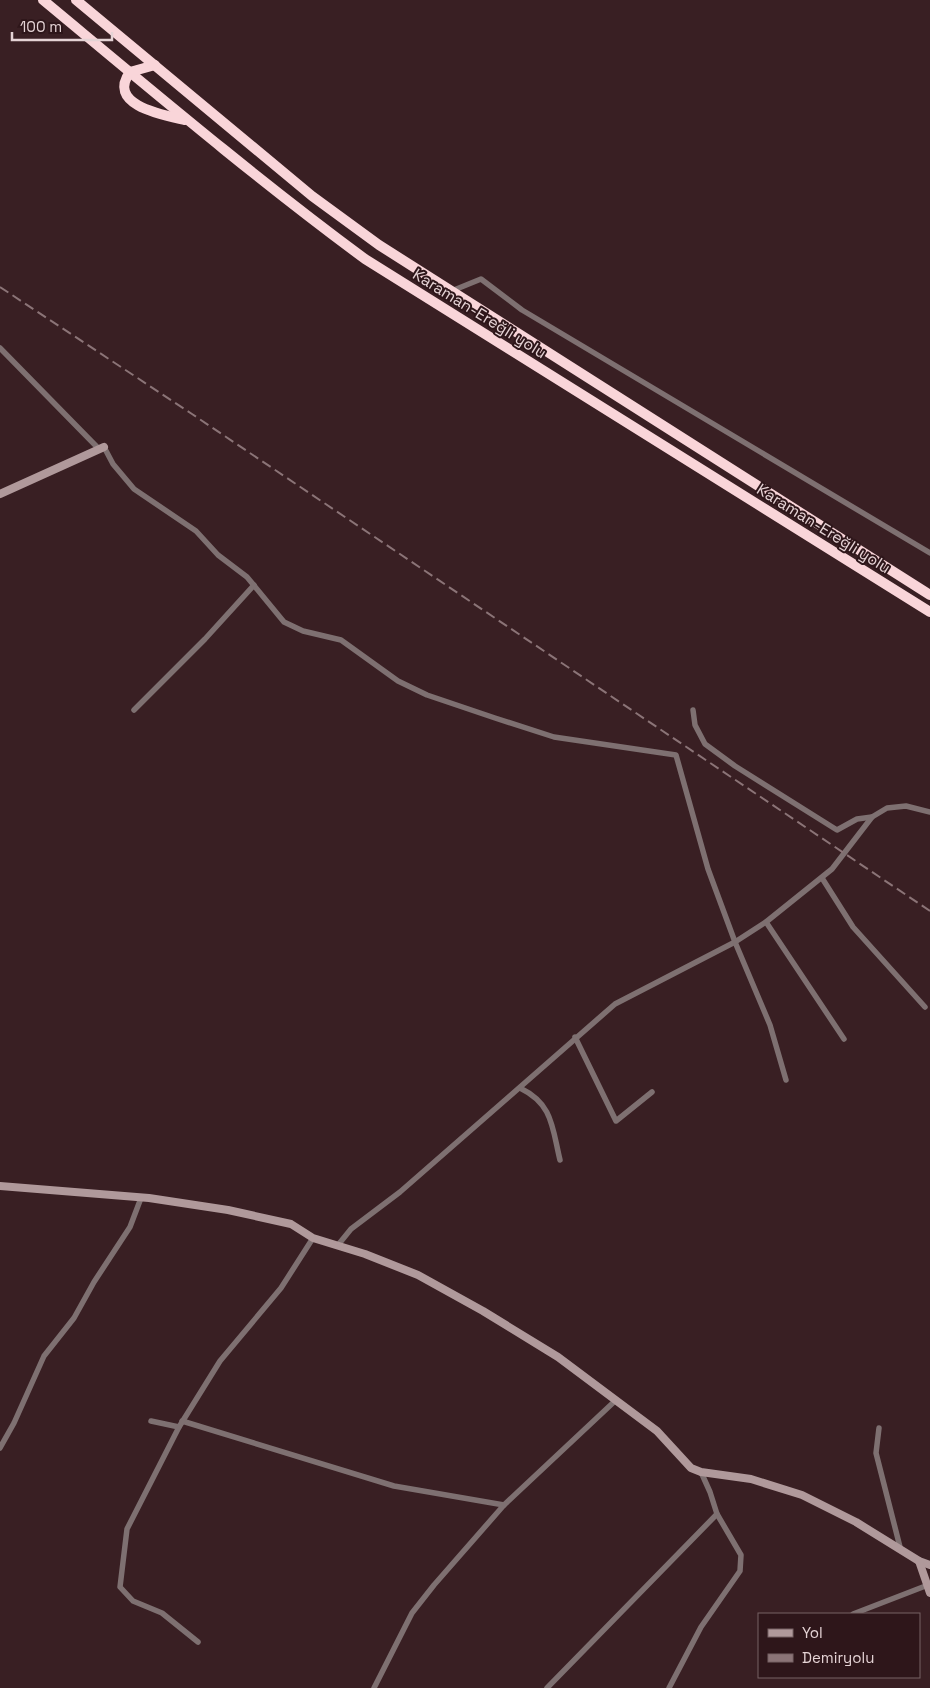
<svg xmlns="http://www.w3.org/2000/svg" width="930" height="1688" viewBox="0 0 930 1688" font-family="'Space Grotesk',sans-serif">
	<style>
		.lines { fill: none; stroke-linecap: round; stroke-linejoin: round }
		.street { stroke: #7e7071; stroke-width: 5.5 }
		.secondary { stroke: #b0999b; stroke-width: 8 }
		.highway { stroke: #f9d5d9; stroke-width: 10 }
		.rail { stroke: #8b7477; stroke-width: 2; stroke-dasharray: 10 5; stroke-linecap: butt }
		.labels { text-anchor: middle; stroke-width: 4; stroke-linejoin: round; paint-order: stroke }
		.street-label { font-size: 16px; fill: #e5d3d5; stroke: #2e161a }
	</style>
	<rect width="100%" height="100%" fill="#391f23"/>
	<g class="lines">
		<g class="street">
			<path d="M454 290 481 279 522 310 930 553"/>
			<path d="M0 348 99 449"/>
			<path d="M104 447 113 464 134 489 196 531 218 555 247 577 284 622 303 631 341 640 398 681 427 695 495 718 554 737 676 755 708 869 735 942 770 1025 786 1080"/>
			<path d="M134 710 205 639 254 585"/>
			<path d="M693 710 695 725 705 744 735 766 837 830 857 819 872 817"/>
			<path d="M822 878 853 927 925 1007"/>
			<path d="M766 922 844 1039"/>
			<path d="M575 1037 616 1121 652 1092"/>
			<path d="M520 1088C553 1104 552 1127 560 1160"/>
			<path d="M338 1245 351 1229 400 1192 615 1004 735 942 766 922 832 869 872 817 887 808 906 806 930 812"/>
			<path d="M151 1421 179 1427"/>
			<path d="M182 1421 394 1486 504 1505"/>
			<path d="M879 1428 876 1453 900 1547"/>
			<path d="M0 1448 14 1423 44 1356 74 1318 94 1282 130 1227 141 1198"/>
			<path d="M853 1614 928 1585"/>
			<path d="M198 1642 162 1613 133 1601 120 1587 127 1529 179 1427 220 1361 281 1288 313 1238"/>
			<path d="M374 1688 412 1613 434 1585 504 1505 616 1400"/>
			<path d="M547 1688 717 1514"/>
			<path d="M669 1688 701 1627 740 1571 741 1555 717 1514 710 1492 701 1472"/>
		</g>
		<g class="secondary">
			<path d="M0 494 104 447"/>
			<path d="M0 1186 149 1198 228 1210 291 1224 313 1238 365 1254 418 1275 483 1311 558 1357 657 1431 691 1468 701 1472 751 1479 802 1495 856 1522 919 1561 930 1565"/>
			<path d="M919 1561 930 1593"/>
		</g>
		<g class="highway">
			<path d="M43 0C149 88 254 177 365 259L930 612"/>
			<path d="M76 0 312 196 379 245 930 595"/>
			<path d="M155 65 130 72C106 105 163 115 185 120"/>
		</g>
		<path class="rail" d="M0 287 192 414 930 911"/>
	</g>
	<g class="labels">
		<g class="street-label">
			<text transform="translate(480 313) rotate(32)" y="6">Karaman-Ereğli yolu</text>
			<text transform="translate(824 528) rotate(32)" y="6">Karaman-Ereğli yolu</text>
		</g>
	</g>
	<rect x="758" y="1613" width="162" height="65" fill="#2e161a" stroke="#776265"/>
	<rect x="768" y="1629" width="25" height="8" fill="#b0999b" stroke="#776265"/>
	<text x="802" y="1638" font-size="15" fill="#e5d3d5">Yol</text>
	<rect x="768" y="1654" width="25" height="8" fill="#8b7477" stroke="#776265"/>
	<text x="802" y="1663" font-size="15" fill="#e5d3d5">Demiryolu</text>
	<path d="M12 32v8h100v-8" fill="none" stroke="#e5d3d5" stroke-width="2.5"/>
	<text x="20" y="32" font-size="15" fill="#e5d3d5" stroke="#2e161a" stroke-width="4" paint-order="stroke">100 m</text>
</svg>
